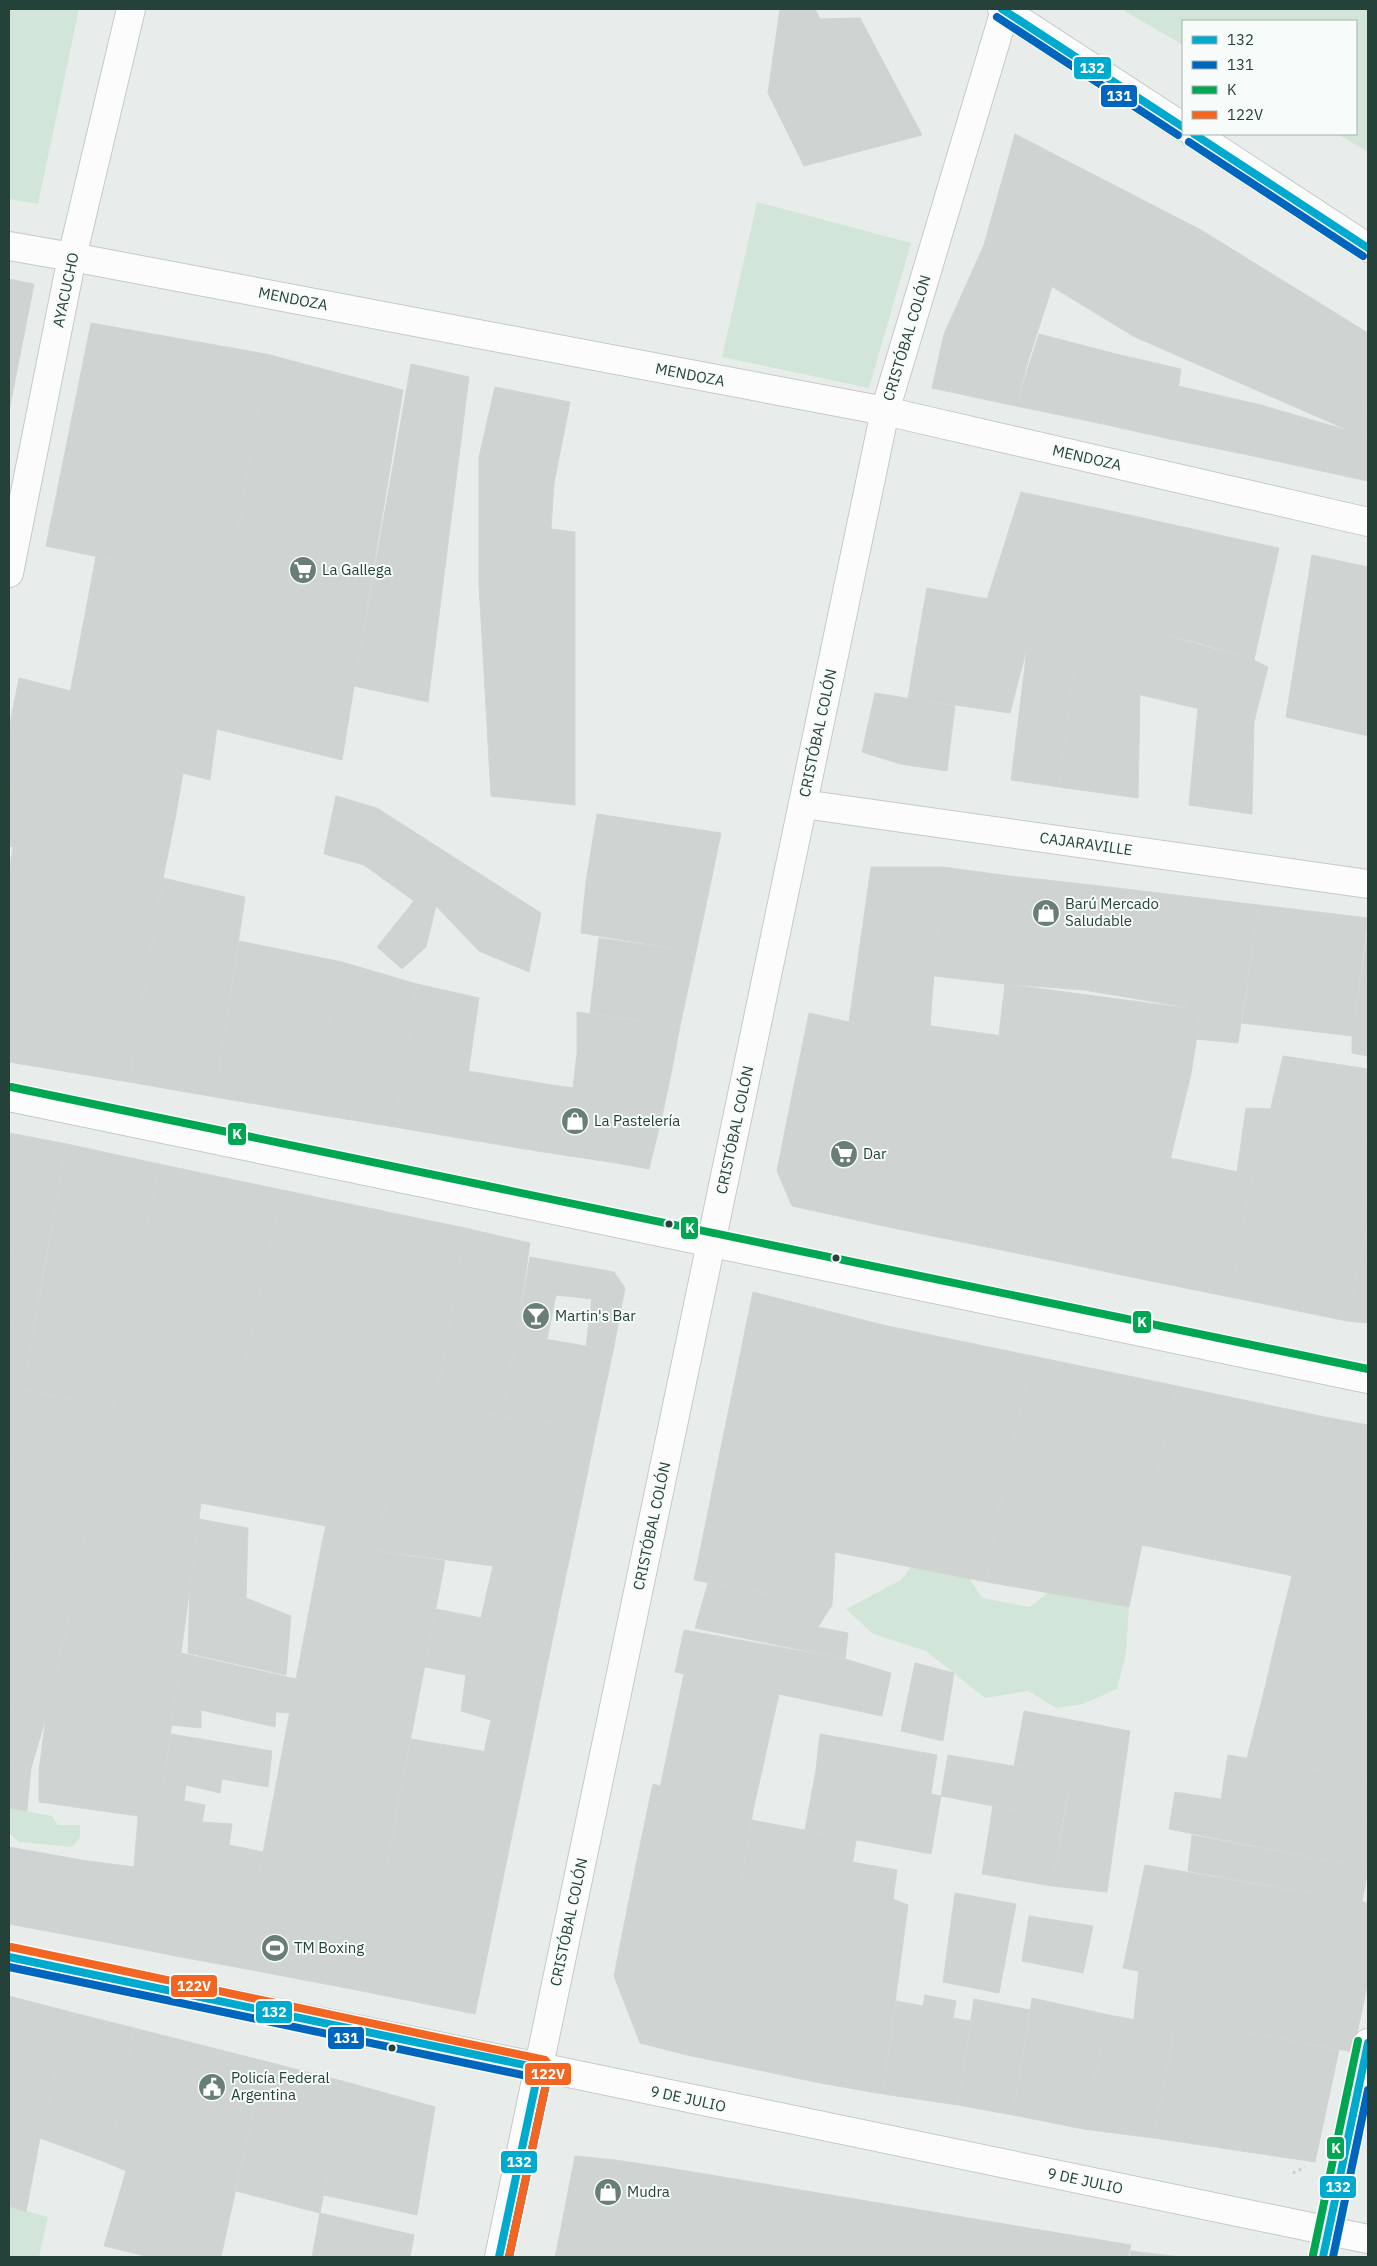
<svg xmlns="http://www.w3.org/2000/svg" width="1377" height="2266" viewBox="0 0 1377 2266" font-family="'IBM Plex Sans',sans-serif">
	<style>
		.green { fill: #d1e6d8 }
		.building { fill: #cfd4d2; stroke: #d1d6d4 }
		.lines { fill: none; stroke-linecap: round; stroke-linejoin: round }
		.street-casing { stroke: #c5cac8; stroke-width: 30 }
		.secondary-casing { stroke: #c3cbc8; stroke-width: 30 }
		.path { stroke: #c3ccca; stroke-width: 3; stroke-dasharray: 2.5 4; stroke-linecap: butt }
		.street { stroke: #fcfcfc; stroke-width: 28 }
		.secondary { stroke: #fcfcfc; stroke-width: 28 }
		.bus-1-casing { stroke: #f7fbf9; stroke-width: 11 }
		.bus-2-casing { stroke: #f7fbf9; stroke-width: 11 }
		.bus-3-casing { stroke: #f7fbf9; stroke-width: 11 }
		.bus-4-casing { stroke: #f7fbf9; stroke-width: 11 }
		.bus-1 { stroke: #00a9ce; stroke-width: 8 }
		.bus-2 { stroke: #0065bd; stroke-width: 8 }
		.bus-3 { stroke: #00a651; stroke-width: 8 }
		.bus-4 { stroke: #f26522; stroke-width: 8 }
		.bus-dot { fill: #24423a; stroke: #f7fbf9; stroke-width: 2 }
		.labels { text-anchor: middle; stroke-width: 4; stroke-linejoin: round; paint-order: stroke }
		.street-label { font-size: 15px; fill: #24423a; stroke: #f7fbf9 }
		.poi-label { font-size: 15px; fill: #24423a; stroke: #f7fbf9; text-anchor: start }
		.line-badge { stroke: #f7fbf9; stroke-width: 2 }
		.badge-label { font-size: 14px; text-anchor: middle; font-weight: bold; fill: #fff }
	</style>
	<rect width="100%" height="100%" fill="#e8edeb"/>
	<g class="green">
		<path d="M9 9H79L38 204 9 199Z"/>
		<path d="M1121 9H1368V152L1337 134H1356V21H1183V45Z"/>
		<path d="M757 202 911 243 869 388 722 357Z"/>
		<path d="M911 1567 970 1579 982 1598 1030 1607 1048 1592 1129 1607 1126 1653 1117 1689 1083 1704 1056 1708 1028 1691 985 1698 926 1651 873 1634 846 1609 901 1580Z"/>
		<path d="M9 1808 52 1816 58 1825H80V1838L72 1847 19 1842 9 1833Z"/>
		<path d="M9 2206 48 2217 39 2257H9Z"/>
	</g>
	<g class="building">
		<path d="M780 9H815L820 19 860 18 922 135 804 166 768 93Z"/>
		<path d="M1015 134 1201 230 1133 336 984 245Z"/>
		<path d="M1201 230 1269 272 1208 369 1133 336Z"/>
		<path d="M984 245 1052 287 1029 358 944 334Z"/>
		<path d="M1269 272 1368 333V401L1350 431 1208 369Z"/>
		<path d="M9 279 34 284 9 411Z"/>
		<path d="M91 323 266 354 230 584 46 546Z"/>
		<path d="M944 334 1029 358 1016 406 932 388Z"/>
		<path d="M1039 334 1116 354 1103 424 1016 406Z"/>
		<path d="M266 354 403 390 342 760 70 693 96 557 230 584Z"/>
		<path d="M1116 354 1181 369 1170 439 1103 424Z"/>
		<path d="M411 364 469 377 428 702 354 686Z"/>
		<path d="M1178 386 1261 405 1253 456 1170 439Z"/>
		<path d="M495 387 570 402 554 483 551 529 575 532V805L491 796 479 585V457Z"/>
		<path d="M1368 401V439L1350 431Z"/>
		<path d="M1261 405 1350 431 1340 475 1253 456Z"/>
		<path d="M1350 431 1368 439V481L1340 475Z"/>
		<path d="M1021 492 1134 516 1096 664 1027 649 1038 608 987 599Z"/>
		<path d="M1134 516 1165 523 1136 670 1096 664Z"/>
		<path d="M1165 523 1224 536 1199 643 1144 629Z"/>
		<path d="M1224 536 1279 548 1254 660 1199 643Z"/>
		<path d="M1312 555 1368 567V736L1286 717Z"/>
		<path d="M927 588 1038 608 1020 674 916 650Z"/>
		<path d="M1144 629 1254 660 1268 667 1254 722 1129 692 1136 670Z"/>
		<path d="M1027 649 1075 659 1059 787 1011 780Z"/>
		<path d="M916 650 1020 674 1010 713 908 698Z"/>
		<path d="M1075 659 1136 670 1129 692 1140 694 1138 798 1059 787Z"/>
		<path d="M19 678 217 728 210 780 9 729Z"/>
		<path d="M875 693 955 706 947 771 900 764 862 752Z"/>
		<path d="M1198 708 1254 722 1252 814 1189 805Z"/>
		<path d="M9 729 183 773 175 819 9 786Z"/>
		<path d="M9 786 175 819 163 878 9 846Z"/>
		<path d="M336 796 377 808 541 913 529 972 479 951 436 906 426 947 402 969 377 947 414 901 364 865 324 854Z"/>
		<path d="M597 814 721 833 707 900 586 882Z"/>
		<path d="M13 847 163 878 129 1082 9 1062V873Z"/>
		<path d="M871 867H942L929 1040 849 1022Z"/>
		<path d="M942 867 1010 876 1005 984 934 976Z"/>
		<path d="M1010 876 1092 885 1084 990 1005 984Z"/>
		<path d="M163 878 245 897 215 1097 129 1082Z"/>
		<path d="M586 882 707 900 696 952 581 933Z"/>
		<path d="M1092 885 1200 898 1185 1007 1084 990Z"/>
		<path d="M1200 898 1259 905 1238 1043 1196 1039 1201 1010 1185 1008Z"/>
		<path d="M1259 905 1368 918 1352 1036 1242 1023Z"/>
		<path d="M1368 929V1056L1352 1053V1036Z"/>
		<path d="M599 938 696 952 680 1026 590 1013Z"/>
		<path d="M239 941 342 962 309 1113 215 1097Z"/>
		<path d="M342 962 417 984 395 1127 309 1113Z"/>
		<path d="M417 984 479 998 459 1138 395 1127Z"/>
		<path d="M1005 984 1201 1010 1191 1074 1107 1053 999 1035Z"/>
		<path d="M577 1012 680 1026 672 1069 577 1053Z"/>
		<path d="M809 1013 929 1040 911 1138 789 1110Z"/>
		<path d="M931 1026 1010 1037 967 1243 893 1228Z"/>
		<path d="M1010 1037 1107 1053 1065 1263 967 1243Z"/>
		<path d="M577 1053 625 1060 610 1162 537 1151 546 1084 573 1088Z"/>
		<path d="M1107 1053 1191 1074 1141 1279 1065 1263Z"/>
		<path d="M1283 1056 1368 1069V1141L1268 1120Z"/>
		<path d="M625 1060 672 1069 663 1112 618 1104Z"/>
		<path d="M468 1071 546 1084 537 1151 459 1138Z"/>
		<path d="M618 1104 663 1112 649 1169 610 1162Z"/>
		<path d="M1246 1108 1271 1109 1368 1139V1201L1237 1172Z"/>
		<path d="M789 1110 911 1138 893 1228 792 1206 777 1171Z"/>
		<path d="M9 1133 67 1144 45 1262 9 1254Z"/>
		<path d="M67 1144 159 1164 112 1407 23 1389Z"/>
		<path d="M1170 1158 1253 1175 1230 1297 1141 1279Z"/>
		<path d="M159 1164 282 1190 230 1437 112 1407Z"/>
		<path d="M1253 1175 1368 1201V1220L1347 1321 1230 1297Z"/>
		<path d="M282 1190 383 1211 330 1457 230 1437Z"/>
		<path d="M373 1209 465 1228 435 1406 418 1484 393 1479 330 1457Z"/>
		<path d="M1368 1220V1323L1347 1321Z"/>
		<path d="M465 1228 530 1243 517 1334 501 1416 435 1406Z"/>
		<path d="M9 1254 45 1262 33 1331 9 1325Z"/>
		<path d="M530 1257 614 1272 625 1288 613 1351 586 1346 592 1299 556 1295 547 1339 517 1334Z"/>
		<path d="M753 1292 883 1325 860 1430 730 1404Z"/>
		<path d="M9 1325 33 1331 23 1389 9 1387Z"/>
		<path d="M883 1325 1032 1356 997 1518 848 1483Z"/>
		<path d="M517 1334 613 1351 596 1431 501 1416Z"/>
		<path d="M1032 1356 1177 1386 1142 1545 997 1518Z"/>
		<path d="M1177 1386 1330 1418 1293 1576 1142 1545Z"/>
		<path d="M9 1387 49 1395 35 1468 9 1463Z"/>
		<path d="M49 1395 112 1407 195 1428 184 1500 35 1468Z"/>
		<path d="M730 1404 860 1430 848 1483 719 1457Z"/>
		<path d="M435 1406 596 1431 579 1514 418 1484Z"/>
		<path d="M1330 1418 1368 1425V1523L1308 1510Z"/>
		<path d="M195 1428 330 1457 393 1479 374 1550 322 1543 326 1526 184 1500Z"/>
		<path d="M719 1457 848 1483 835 1552 705 1527Z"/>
		<path d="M9 1463 92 1480 80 1570 9 1557Z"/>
		<path d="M393 1479 579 1514 564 1584 493 1566 374 1550Z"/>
		<path d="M92 1480 201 1503 162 1797 140 1792 138 1816 39 1802V1771L46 1717 80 1570Z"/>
		<path d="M848 1483 997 1518 987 1582 835 1552Z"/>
		<path d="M1308 1510 1368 1523V1654L1277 1636Z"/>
		<path d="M997 1518 1142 1545 1129 1607 987 1582Z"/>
		<path d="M199 1519 248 1528 246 1598 190 1587Z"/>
		<path d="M705 1527 835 1552 832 1605 694 1580Z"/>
		<path d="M322 1543 445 1561 362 1991 241 1968Z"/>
		<path d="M9 1557 80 1570 61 1649 9 1641Z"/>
		<path d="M493 1566 564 1584 554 1632 481 1618Z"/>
		<path d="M708 1583 832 1605 818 1627 848 1633 845 1659 695 1628Z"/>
		<path d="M190 1587 246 1598 291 1616 286 1675 188 1653Z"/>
		<path d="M436 1609 554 1632 542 1690 425 1667Z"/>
		<path d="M684 1630 845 1659 891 1673 882 1716 675 1672Z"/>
		<path d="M1277 1636 1368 1654V1717L1263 1696Z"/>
		<path d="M9 1641 61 1649 46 1717 9 1709Z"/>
		<path d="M181 1653 296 1679 290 1713 276 1712 275 1727 201 1710V1728L172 1725Z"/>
		<path d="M915 1663 954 1673 943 1741 901 1731Z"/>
		<path d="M684 1674 779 1694 753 1811 660 1788Z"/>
		<path d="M466 1675 542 1690 528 1759 484 1752 491 1720 461 1711Z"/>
		<path d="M1263 1696 1368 1717V1778L1247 1758Z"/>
		<path d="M9 1709 46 1717 31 1768 9 1764Z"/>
		<path d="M1024 1711 1130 1731 1107 1892 1052 1886 1072 1776 1014 1766Z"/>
		<path d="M171 1734 272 1751 268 1787 222 1779 220 1793 186 1785 184 1801 162 1797Z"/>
		<path d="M820 1734 937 1755 931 1794 816 1770Z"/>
		<path d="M411 1739 528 1759 507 1859 392 1839Z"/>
		<path d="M948 1755 1072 1776 1063 1819 941 1796Z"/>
		<path d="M1228 1755 1368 1778V1822L1221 1799Z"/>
		<path d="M9 1764 31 1768 27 1811 9 1808Z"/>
		<path d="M816 1770 941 1796 931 1854 805 1830Z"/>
		<path d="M653 1784 753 1811 745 1858 642 1836Z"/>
		<path d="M140 1792 205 1805 181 1957 116 1944 134 1867Z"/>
		<path d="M1175 1792 1368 1822V1869L1169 1829Z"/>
		<path d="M993 1806 1063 1819 1052 1886 982 1874Z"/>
		<path d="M752 1820 856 1840 820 2083 687 2055 703 1988 715 1990 736 1916Z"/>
		<path d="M202 1822 232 1824 229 1845 263 1852 241 1968 181 1957Z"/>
		<path d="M1192 1835 1368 1869 1362 1902 1188 1871Z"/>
		<path d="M642 1836 745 1858 736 1916 631 1890Z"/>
		<path d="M392 1839 507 1859 490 1942 375 1921Z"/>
		<path d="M9 1847 81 1860 68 1935 9 1924Z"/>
		<path d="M81 1860 134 1867 116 1944 68 1935Z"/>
		<path d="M852 1862 897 1870 893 1899 908 1905 883 2094 820 2083Z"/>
		<path d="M1145 1865 1368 1903V1982L1361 2015 1123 1968Z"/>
		<path d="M631 1890 736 1916 715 1990 624 1972 614 1976Z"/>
		<path d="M955 1893 1016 1904 999 1993 943 1982Z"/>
		<path d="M1029 1916 1093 1926 1083 1973 1022 1961Z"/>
		<path d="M375 1921 490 1942 475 2014 362 1991Z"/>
		<path d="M1139 1968 1361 2015 1353 2052 1176 2019 1174 2027 1134 2019Z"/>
		<path d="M624 1972 703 1988 687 2055 640 2043 614 1976Z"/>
		<path d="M925 1995 956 2001 953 2018 970 2021 958 2105 883 2094 896 2001 923 2006Z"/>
		<path d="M9 1996 70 2012 40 2138 26 2212 9 2206Z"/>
		<path d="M1032 1998 1109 2015 1097 2066 1024 2050Z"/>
		<path d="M974 1999 1030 2010 1013 2115 958 2105Z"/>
		<path d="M70 2012 134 2028 108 2163 40 2138Z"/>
		<path d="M1109 2015 1174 2027 1154 2138 1083 2129Z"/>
		<path d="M1176 2019 1339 2050 1315 2162 1154 2138Z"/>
		<path d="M134 2028 264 2061 221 2257H150L104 2246 126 2171 108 2163Z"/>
		<path d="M1024 2050 1097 2066 1083 2129 1013 2115Z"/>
		<path d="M264 2061 346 2082 320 2213 236 2191Z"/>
		<path d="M346 2082 435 2107 417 2215 324 2195Z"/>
		<path d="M575 2156 615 2160 662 2167 651 2250 560 2233Z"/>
		<path d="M662 2167 741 2180 728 2257H650Z"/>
		<path d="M741 2180 806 2191 797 2257H728Z"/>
		<path d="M806 2191 885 2204 878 2257H797Z"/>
		<path d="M885 2204 951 2215 944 2257H878Z"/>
		<path d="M320 2213 414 2235 410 2257H312Z"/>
		<path d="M951 2215 1034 2229 1029 2257H944Z"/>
		<path d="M1034 2229 1131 2245 1128 2257H1029Z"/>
		<path d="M560 2233 651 2250 650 2257H555Z"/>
		<path d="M1131 2251 1180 2257H1130Z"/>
	</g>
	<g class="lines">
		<g class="street-casing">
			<g id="street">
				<path d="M1002 9 1183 127"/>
				<path d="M1194 134 1368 248"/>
				<path d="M72 257 885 411 1368 522"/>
				<path d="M803 804 1368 884"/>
				<path d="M9 1097 1368 1379"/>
				<path d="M9 1957 1368 2239"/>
				<path d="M499 2257 885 411 1005 10"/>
				<path d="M1323 2257 1368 2043"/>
			</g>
		</g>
		<g class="secondary-casing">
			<g id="secondary">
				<path d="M9 246 72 257"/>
				<path d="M9 573 72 257 131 9"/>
			</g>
		</g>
		<path class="path" d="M1293 2173 1305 2167"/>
		<use href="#street" class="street"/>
		<use href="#secondary" class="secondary"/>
		<g class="bus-1-casing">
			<g id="bus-1">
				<path d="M1002 9 1183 127"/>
				<path d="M1194 134 1368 248"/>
				<path d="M9 1957 539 2068"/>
				<path d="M499 2257 539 2068"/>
				<path d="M1323 2257 1368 2043"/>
			</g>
		</g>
		<g class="bus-2-casing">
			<g id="bus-2">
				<path d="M997 17 1178 135"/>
				<path d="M1189 142 1363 256"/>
				<path d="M9 1967 537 2078"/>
				<path d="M509 2257 549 2070"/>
				<path d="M1333 2257 1368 2090"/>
			</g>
		</g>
		<g class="bus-3-casing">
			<g id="bus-3">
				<path d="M11 1087 1368 1369"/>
				<path d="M1313 2255 1358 2041"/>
			</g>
		</g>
		<g class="bus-4-casing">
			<path id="bus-4" d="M11 1947 545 2060 548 2064 549 2070 509 2257"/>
		</g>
		<use href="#bus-1" class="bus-1"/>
		<use href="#bus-2" class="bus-2"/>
		<use href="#bus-3" class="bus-3"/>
		<use href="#bus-4" class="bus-4"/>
	</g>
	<defs>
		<g id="supermarket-disc" transform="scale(1.4375)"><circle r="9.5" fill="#697e78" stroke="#f7fbf9"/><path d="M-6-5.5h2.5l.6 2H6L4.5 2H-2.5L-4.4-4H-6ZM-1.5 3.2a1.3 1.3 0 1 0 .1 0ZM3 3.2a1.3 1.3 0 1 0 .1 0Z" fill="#fff"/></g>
		<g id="shop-disc" transform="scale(1.4375)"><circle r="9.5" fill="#697e78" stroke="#f7fbf9"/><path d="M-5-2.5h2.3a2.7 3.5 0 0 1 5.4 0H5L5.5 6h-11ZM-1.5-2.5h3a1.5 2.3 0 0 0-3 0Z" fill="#fff"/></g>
		<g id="bar-disc" transform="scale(1.4375)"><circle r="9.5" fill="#697e78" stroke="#f7fbf9"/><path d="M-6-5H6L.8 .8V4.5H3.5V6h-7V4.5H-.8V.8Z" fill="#fff"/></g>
		<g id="stadium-disc" transform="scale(1.4375)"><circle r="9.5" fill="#697e78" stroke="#f7fbf9"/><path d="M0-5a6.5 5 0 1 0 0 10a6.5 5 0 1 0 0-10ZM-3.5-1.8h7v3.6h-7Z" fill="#fff"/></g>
		<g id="civic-disc" transform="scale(1.4375)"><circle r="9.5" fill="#697e78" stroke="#f7fbf9"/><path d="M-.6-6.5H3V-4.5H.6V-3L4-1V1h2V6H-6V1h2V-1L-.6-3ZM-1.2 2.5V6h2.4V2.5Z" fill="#fff"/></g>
	</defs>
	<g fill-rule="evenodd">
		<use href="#supermarket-disc" x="303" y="570"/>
		<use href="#shop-disc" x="1046" y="913"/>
		<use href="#shop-disc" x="575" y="1121"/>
		<use href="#supermarket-disc" x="844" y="1154"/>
		<use href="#bar-disc" x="536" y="1316"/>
		<use href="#stadium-disc" x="275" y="1948"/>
		<use href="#civic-disc" x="212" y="2087"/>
		<use href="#shop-disc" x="608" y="2192"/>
	</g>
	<g class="bus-dot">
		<circle cx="669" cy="1224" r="4.5"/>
		<circle cx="836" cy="1258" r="4.5"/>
		<circle cx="392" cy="2048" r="4.5"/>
	</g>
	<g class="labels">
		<g class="street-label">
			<text transform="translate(66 290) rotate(-78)" y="5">AYACUCHO</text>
			<text transform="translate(293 299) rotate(11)" y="5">MENDOZA</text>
			<text transform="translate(907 338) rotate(-73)" y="5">CRISTÓBAL COLÓN</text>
			<text transform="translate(690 375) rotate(11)" y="5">MENDOZA</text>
			<text transform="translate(1087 458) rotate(13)" y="5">MENDOZA</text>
			<text transform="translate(818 733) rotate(-78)" y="5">CRISTÓBAL COLÓN</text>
			<text transform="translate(1086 844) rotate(8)" y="5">CAJARAVILLE</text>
			<text transform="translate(735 1130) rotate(-78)" y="5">CRISTÓBAL COLÓN</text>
			<text transform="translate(652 1526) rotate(-78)" y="5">CRISTÓBAL COLÓN</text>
			<text transform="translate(569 1922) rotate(-78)" y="5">CRISTÓBAL COLÓN</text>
			<text transform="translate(688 2099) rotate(12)" y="5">9 DE JULIO</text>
			<text transform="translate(1085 2181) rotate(12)" y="5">9 DE JULIO</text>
		</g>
		<g class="poi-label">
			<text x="322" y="575">La Gallega</text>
			<text x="1065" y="909">Barú Mercado<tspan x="1065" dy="17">Saludable</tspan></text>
			<text x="594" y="1126">La Pastelería</text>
			<text x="863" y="1159">Dar</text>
			<text x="555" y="1321">Martin's Bar</text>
			<text x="294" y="1953">TM Boxing</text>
			<text x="231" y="2083">Policía Federal<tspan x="231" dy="17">Argentina</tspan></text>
			<text x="627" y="2197">Mudra</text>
		</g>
	</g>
	<g class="line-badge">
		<rect x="1073" y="56" width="39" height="24" rx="5" fill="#00a9ce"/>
		<rect x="1100" y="84" width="38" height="24" rx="5" fill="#0065bd"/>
		<rect x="227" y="1122" width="20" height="24" rx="5" fill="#00a651"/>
		<rect x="680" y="1216" width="19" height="24" rx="5" fill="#00a651"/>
		<rect x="1132" y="1310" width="20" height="24" rx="5" fill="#00a651"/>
		<rect x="170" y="1974" width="48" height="24" rx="5" fill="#f26522"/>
		<rect x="255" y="2000" width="38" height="24" rx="5" fill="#00a9ce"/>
		<rect x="327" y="2026" width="38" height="24" rx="5" fill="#0065bd"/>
		<rect x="524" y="2062" width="48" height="24" rx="5" fill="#f26522"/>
		<rect x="1326" y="2136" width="19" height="24" rx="5" fill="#00a651"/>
		<rect x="500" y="2150" width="38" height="24" rx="5" fill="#00a9ce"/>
		<rect x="1319" y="2175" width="38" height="24" rx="5" fill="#00a9ce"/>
	</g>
	<g class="badge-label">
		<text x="1092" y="73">132</text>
		<text x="1119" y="101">131</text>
		<text x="237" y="1139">K</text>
		<text x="690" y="1233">K</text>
		<text x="1142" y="1327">K</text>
		<text x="194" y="1991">122V</text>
		<text x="274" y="2017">132</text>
		<text x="346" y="2043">131</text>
		<text x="548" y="2079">122V</text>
		<text x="1336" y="2153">K</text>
		<text x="519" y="2167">132</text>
		<text x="1338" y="2192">132</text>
	</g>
	<rect width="1377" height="2266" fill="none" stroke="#24423a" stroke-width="20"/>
	<rect x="1182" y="20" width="175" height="115" fill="#f7fbf9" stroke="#a3b1ad"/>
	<rect x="1192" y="36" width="25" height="8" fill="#00a9ce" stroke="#a3b1ad"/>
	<text x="1227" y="45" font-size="15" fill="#24423a">132</text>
	<rect x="1192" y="61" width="25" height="8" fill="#0065bd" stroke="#a3b1ad"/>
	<text x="1227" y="70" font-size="15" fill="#24423a">131</text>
	<rect x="1192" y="86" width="25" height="8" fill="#00a651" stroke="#a3b1ad"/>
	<text x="1227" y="95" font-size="15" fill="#24423a">K</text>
	<rect x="1192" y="111" width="25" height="8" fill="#f26522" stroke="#a3b1ad"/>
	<text x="1227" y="120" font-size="15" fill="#24423a">122V</text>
</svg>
